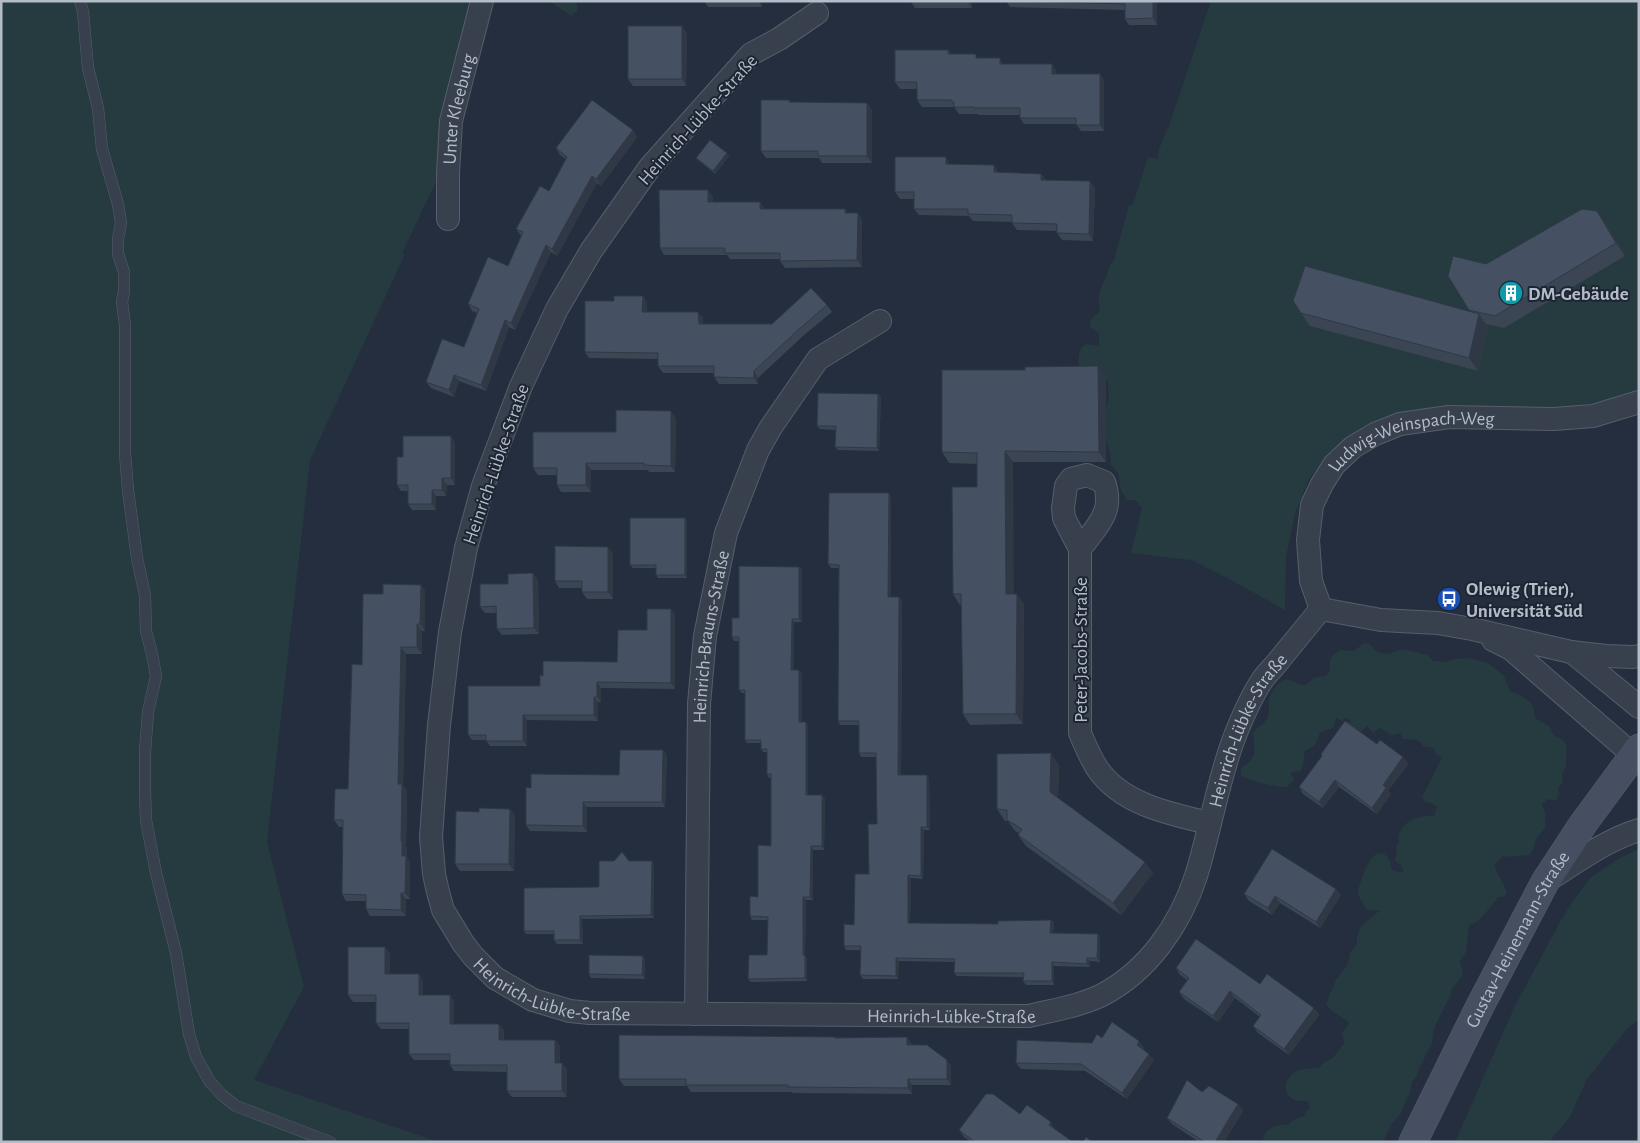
<svg xmlns="http://www.w3.org/2000/svg" width="1640" height="1143" viewBox="0 0 1640 1143" font-family="'Alegreya Sans',sans-serif">
	<style>
		.green { fill: #263b3f }
		.lines { fill: none; stroke-linecap: round; stroke-linejoin: round }
		.lane-casing { stroke: #565e6c; stroke-width: 12 }
		.street-casing { stroke: #565e6c; stroke-width: 24 }
		.secondary-casing { stroke: #565e6c; stroke-width: 29 }
		.lane { stroke: #38404e; stroke-width: 11 }
		.street { stroke: #38404e; stroke-width: 22 }
		.secondary { stroke: #464f61; stroke-width: 28 }
		.wall { fill: #3b4554 }
		.shaded-wall { fill: #303845 }
		.building { fill: #455062; stroke: #303845 }
		.labels { text-anchor: middle; stroke-width: 4; stroke-linejoin: round; paint-order: stroke }
		.street-label { font-size: 19px; fill: #b4bbc9; stroke: #1d2533 }
		.poi-label { font-size: 19px; font-weight: bold; fill: #b4bbc9; stroke: #1d2533; text-anchor: start }
	</style>
	<rect width="100%" height="100%" fill="#242e3e"/>
	<g class="green">
		<path d="M1 1H479L445 163 402 253 405 254 310 460 267 842 304 987 254 1080 439 1142H1Z"/>
		<path d="M549 1H577V11L571 16Z"/>
		<path d="M1211 1H1639V393L1552 412H1403L1363 427 1324 458 1308 481 1295 514 1286 557 1285 610 1231 580 1191 560 1131 553 1142 508 1135 500H1127L1121 490 1118 473 1111 465 1110 453 1106 439V408L1109 396 1107 379 1102 381 1080 370C1078 360 1077 350 1086 344L1099 346V333L1090 327C1089 318 1094 317 1100 311 1097 296 1099 292 1105 279 1109 271 1107 268 1114 260L1129 206 1133 204 1148 157 1158 159 1159 149 1170 123Z"/>
		<path d="M1364 643H1368L1376 651 1380 653 1387 654 1400 650H1407L1428 655 1433 661 1445 662 1453 659 1467 658 1488 663 1504 676 1510 691C1514 692 1530 700 1532 704 1534 708 1534 713 1535 718L1549 726 1554 735 1561 739 1566 744V766L1562 775 1563 780 1561 785 1558 789 1560 793 1556 801 1548 799 1542 804 1545 812V828L1536 839 1533 850 1529 855 1502 857 1495 864C1495 875 1505 882 1507 893L1504 897H1498C1497 900 1481 918 1478 921 1477 921 1470 925 1469 925L1466 952 1460 961 1463 973 1460 979 1451 990V994L1434 1028 1432 1043 1419 1069 1416 1078 1412 1081 1410 1092 1400 1115 1391 1125 1384 1140 1382 1142H1263C1262 1128 1277 1124 1288 1125L1293 1120 1304 1116 1310 1107 1308 1101C1302 1101 1293 1101 1289 1096 1282 1089 1287 1076 1295 1072 1302 1068 1311 1069 1319 1068L1324 1062 1332 1059 1344 1043 1342 1033 1349 1023C1341 1015 1333 1014 1326 1004L1336 980 1348 964 1350 953 1357 943C1355 929 1369 918 1380 911L1367 910 1359 897 1358 890 1364 872 1370 860 1376 854 1382 853C1389 856 1391 863 1392 870L1400 873 1404 871 1400 864 1395 861 1397 850 1396 846 1399 842C1396 824 1418 814 1434 816L1437 807 1432 803 1425 802 1422 797 1442 757 1437 755 1433 748 1423 746 1418 740 1403 739 1400 733 1392 735 1380 728 1373 733 1367 726 1361 732 1348 725 1346 724 1351 720 1345 718 1342 721 1336 718 1334 727 1320 733 1315 745 1305 751C1303 758 1304 765 1301 771L1292 772 1291 775 1294 779C1292 782 1290 786 1285 787 1278 788 1247 780 1241 776 1239 765 1246 767 1251 760 1253 758 1253 755 1255 753 1252 746 1256 740 1252 734 1257 727 1265 724 1268 716 1270 711 1268 706 1269 700 1270 694 1276 684 1282 681 1294 675 1301 695 1313 678L1325 676 1330 671V659L1333 655 1340 650 1354 651Z"/>
		<path d="M1639 849V1019L1626 1030 1587 1079 1570 1117 1549 1142H1455L1514 1008 1561 920 1575 898 1590 878 1618 859Z"/>
	</g>
	<g class="lines">
		<g class="lane-casing">
			<path id="lane" d="M80 1 83 12 88 68 98 108 102 149 118 204 121 223 118 239V254L124 272V291L122 302 125 325V453L128 490 137 558 145 595 146 631 152 654 156 676 148 712 145 752V792L146 820 156 873 176 953 189 1034 196 1057 210 1082 222 1095 236 1106 330 1142"/>
		</g>
		<g class="street-casing">
			<g id="street">
				<path id="s1" d="M817 13 779 39 751 54 650 167 591 251 557 309 521 386 483 486 466 548 450 632 439 725 431 837 434 874 438 892 443 910 463 943 473 956 495 978 533 1000 570 1011 590 1013 1029 1016C1053 1010 1080 1006 1102 995 1148 971 1180 925 1196 876 1210 831 1217 785 1233 741 1241 720 1250 698 1263 679 1268 672 1275 666 1280 659 1294 642 1307 626 1321 609"/>
				<path id="s2" d="M448 219V173L451 121 482 1"/>
				<path d="M1080 549C1096 527 1115 512 1104 482L1087 475 1071 479 1066 486 1063 508 1064 518 1080 549V733C1085 745 1090 757 1097 768 1121 804 1170 814 1209 823"/>
				<path id="s3" d="M1321 609 1311 581 1308 540 1312 505 1322 484 1334 465 1353 447 1375 434 1400 424 1449 417 1554 419 1593 416 1639 402"/>
				<path d="M1321 609 1381 620 1438 623 1472 629 1571 652 1606 656 1633 657 1639 656"/>
				<path d="M1493 640 1511 649 1639 760"/>
				<path d="M1572 652 1639 707"/>
				<path d="M1548 880C1577 862 1606 840 1639 830"/>
				<path id="s4" d="M696 1014 699 704 705 636 726 533 758 450 771 427 818 359 880 321"/>
			</g>
		</g>
		<g class="secondary-casing">
			<g id="secondary">
				<path id="s5" d="M1413 1142 1479 1008 1545 882 1583 824 1639 748"/>
			</g>
		</g>
		<use href="#lane" class="lane"/>
		<use href="#street" class="street"/>
		<use href="#secondary" class="secondary"/>
	</g>
	<g class="wall">
		<path d="M704 1H762V7H708Z"/>
		<path d="M910 1H972V8H915Z"/>
		<path d="M1006 1H1157V25H1129L1125 19V10L1010 7Z"/>
		<path d="M687 33 686 86H633L628 79Z"/>
		<path d="M948 50 951 54 979 58 1004 64H1052L1056 71V74H1100L1104 80V131H1081L1076 124H1024L1020 118V115H979L978 114H959L954 107H922L917 100V89H900L895 82Z"/>
		<path d="M789 100 791 102 867 103 872 110V163H822L819 158H766L761 151Z"/>
		<path d="M633 130 637 137 601 186 597 183 557 256 551 252 515 330 509 327 486 391 459 381 454 397 431 388 426 382 464 347 477 313 472 311 468 304 508 266 521 236 516 229 549 191 566 159 560 155 556 148Z"/>
		<path d="M727 153 729 156 715 174 699 161 696 158Z"/>
		<path d="M950 165H994L998 172 1041 174 1046 180 1095 188 1093 241 1062 240 1057 233V231L1017 230 1012 223V222L973 221 969 216 919 215 914 209V199H900L895 192Z"/>
		<path d="M708 190 713 197V202L765 209H845L847 213 862 219V267L785 268 780 261V259H730L727 255H664L660 248Z"/>
		<path d="M1606 224 1625 256 1504 328 1486 324 1488 327 1478 371 1310 326 1301 313 1471 312 1448 276Z"/>
		<path d="M647 303V312L703 318V324H772L827 305 832 312 803 336 758 378V384H719L714 377V373H663L658 366V359L589 358 585 352Z"/>
		<path d="M1106 376V462H1013V594L1024 604 1023 724 970 725 963 714 962 605H960L953 594 977 487V464L949 463 942 452Z"/>
		<path d="M881 397 879 451 838 450 835 447 836 430 820 429 817 426Z"/>
		<path d="M676 418 675 472H649L648 470H591V492H561L557 485V475H538L533 468 616 432Z"/>
		<path d="M455 443V485H447L446 496H436V510H412L408 504V491H401L397 485 403 457Z"/>
		<path d="M891 497V597L902 600 901 775H927L929 778 930 830H924L923 879 911 878 910 923 998 924 1051 920 1054 923 1053 933 1100 938V962L1090 961V967L1054 966V985H1026L1023 981 1024 977 957 976 954 973 955 962 899 961 898 979H863L860 975 861 950H846L844 946 854 925 869 874 877 824 876 757H861L859 753V725H840L838 721 839 568H831L828 564Z"/>
		<path d="M685 518 687 522V578H658L656 575V568H633L630 565Z"/>
		<path d="M613 553V599H587L582 592V588H559L555 581Z"/>
		<path d="M799 567 802 570V622H794V670L802 674V722L808 725V795H822L825 799 824 850H813V900H806L805 956 807 959V981L751 982 748 979 767 955 768 920H752L750 916 758 897 771 846V778H769L767 774V752H763L761 749V743H747L745 740V693H742L739 690V641H734L732 637 739 618Z"/>
		<path d="M538 580 539 634 502 635 497 629V613H485L480 607 508 584Z"/>
		<path d="M421 585 425 591V631H422V654H406L403 785 407 791 406 846 407 848V857L410 862V899H406V916H370L366 909V901H346L342 894 343 827H339L334 820 348 789 362 665 383 594Z"/>
		<path d="M675 614V689L601 688V702H598V721L527 720V746H490L486 740H472L468 735 540 686 543 676 617 662 647 630Z"/>
		<path d="M1377 744 1403 757 1408 764 1388 791 1391 794 1377 814 1339 787 1323 808 1303 794 1299 787 1322 756 1321 754Z"/>
		<path d="M663 750 667 755 665 807H587V832L530 831 526 825 531 788 619 775Z"/>
		<path d="M1059 765 1058 798 1153 873 1121 915 1026 846 1018 835 1019 833 1015 831 1008 821H1005L997 809Z"/>
		<path d="M510 809 515 815 514 871H460L455 864 479 812Z"/>
		<path d="M614 861H629L654 864V918L582 919 583 944H557L554 940V934H526L524 931 599 887Z"/>
		<path d="M1244 894 1341 895 1320 928 1280 903 1272 915 1249 901Z"/>
		<path d="M385 947 390 954V974H419L423 981V995H450L454 1002V1024L504 1030V1040H555L560 1046V1063H562L567 1069V1097H512L507 1091V1072L454 1071 450 1065V1060H414L409 1054V1029H381L376 1023V1002H353L348 995Z"/>
		<path d="M645 959V979L591 978 589 974Z"/>
		<path d="M1176 968 1260 984 1314 1008 1319 1015 1289 1055 1258 1033 1253 1026 1260 1017 1235 998 1218 1022 1184 999 1179 992 1187 980 1180 975Z"/>
		<path d="M835 1037 836 1038 912 1044V1045L951 1066V1085H912V1094L793 1093 792 1092H691L687 1086H624L619 1079Z"/>
		<path d="M1102 1038 1144 1048 1143 1049 1154 1060 1127 1099 1085 1071 1021 1069 1016 1063 1092 1043Z"/>
		<path d="M1202 1092 1238 1104 1243 1111 1224 1142H1199L1172 1124 1167 1118Z"/>
		<path d="M1020 1114 1055 1129 1073 1142H971L964 1137 959 1130Z"/>
	</g>
	<g class="shaded-wall">
		<path d="M758 1H762V7Z"/>
		<path d="M967 1H972V8Z"/>
		<path d="M1153 1H1157V25L1153 18Z"/>
		<path d="M682 26 687 33 686 86 682 79Z"/>
		<path d="M1000 58 1004 65 1000 64Z"/>
		<path d="M1052 64 1056 71V80L1052 74Z"/>
		<path d="M1100 74 1104 80V131L1100 125Z"/>
		<path d="M867 103 872 110V163L867 156Z"/>
		<path d="M633 130 637 137 601 186 596 179Z"/>
		<path d="M727 153 729 156 715 174 713 171Z"/>
		<path d="M946 157 950 164H946Z"/>
		<path d="M994 165 998 172V179L994 172Z"/>
		<path d="M1041 174 1046 181 1041 180Z"/>
		<path d="M592 176 597 183 557 256 552 249Z"/>
		<path d="M1090 181 1095 188 1093 241 1089 234Z"/>
		<path d="M708 190 713 197V209L708 202Z"/>
		<path d="M760 202 765 209H760Z"/>
		<path d="M1597 211 1606 224 1625 256 1616 243Z"/>
		<path d="M858 213 862 219V267L857 260Z"/>
		<path d="M546 245 551 252 515 330 511 323Z"/>
		<path d="M643 296 647 303V318L642 312Z"/>
		<path d="M698 312 703 318V330L699 324Z"/>
		<path d="M1479 314 1488 327 1478 371 1469 358Z"/>
		<path d="M505 320 509 327 486 391 481 385Z"/>
		<path d="M1098 366 1106 376V462L1099 452Z"/>
		<path d="M754 371 758 378V384L754 378Z"/>
		<path d="M454 375 459 381 454 397 449 390Z"/>
		<path d="M878 394 881 397 879 451 877 448Z"/>
		<path d="M671 411 676 418 675 472 671 466Z"/>
		<path d="M451 436 455 443V485L451 478Z"/>
		<path d="M1005 451 1013 462 1014 604 1006 594Z"/>
		<path d="M586 463 591 470V492L586 485Z"/>
		<path d="M442 478 447 485 446 496 442 490Z"/>
		<path d="M432 490 436 496V510L432 504Z"/>
		<path d="M889 493 891 497V600L888 597Z"/>
		<path d="M685 518 687 522V578L685 575Z"/>
		<path d="M608 547 613 553V599L608 592Z"/>
		<path d="M799 567 802 570V622L799 619Z"/>
		<path d="M533 573 538 580 539 634 534 628Z"/>
		<path d="M421 585 425 591V631L420 624Z"/>
		<path d="M1017 594 1024 604 1023 724 1016 714Z"/>
		<path d="M899 597 902 600 901 778 898 775Z"/>
		<path d="M671 609 675 614V689L671 683Z"/>
		<path d="M792 619 794 622V674L791 670Z"/>
		<path d="M417 624 422 631V654L417 647Z"/>
		<path d="M401 647 406 654 403 785 407 791 406 846 407 848V857L410 862V899L405 893 402 856 398 784Z"/>
		<path d="M799 670 802 674V725L799 722Z"/>
		<path d="M597 682 601 688V702L597 697Z"/>
		<path d="M594 697 598 702V721L594 715Z"/>
		<path d="M523 715 527 720V746L523 741Z"/>
		<path d="M806 722 808 725V799L806 795Z"/>
		<path d="M663 750 667 755 665 807 662 802Z"/>
		<path d="M1051 753 1059 765 1058 804 1050 792Z"/>
		<path d="M1403 757 1408 764 1388 791 1391 794 1377 814 1372 808 1383 785Z"/>
		<path d="M927 775 929 778 930 830 927 827Z"/>
		<path d="M1335 780 1339 787 1323 808 1319 802Z"/>
		<path d="M822 795 825 799 824 850 822 846Z"/>
		<path d="M583 802 587 807V832L583 826Z"/>
		<path d="M510 809 515 815 514 871 509 864Z"/>
		<path d="M921 827 924 830 923 879 921 876Z"/>
		<path d="M811 846 813 850V900L810 897Z"/>
		<path d="M652 861 654 864V918L651 915Z"/>
		<path d="M1145 862 1153 873 1121 915 1113 903Z"/>
		<path d="M908 875 911 878 910 926 908 923Z"/>
		<path d="M1336 889 1341 895 1320 928 1316 922Z"/>
		<path d="M401 893 406 899V916L401 910Z"/>
		<path d="M1275 896 1280 903 1272 915 1268 908Z"/>
		<path d="M803 897 806 900 805 956 807 959V981L805 978 803 955Z"/>
		<path d="M580 916 582 919 583 944 580 940Z"/>
		<path d="M1051 920 1054 923 1053 936 1050 933Z"/>
		<path d="M1098 934 1100 938V962L1097 958Z"/>
		<path d="M385 947 390 954V981L385 974Z"/>
		<path d="M643 956 645 959V979L642 975Z"/>
		<path d="M896 958 899 961 898 979 896 976Z"/>
		<path d="M1087 958 1090 961V967L1087 964Z"/>
		<path d="M1052 962 1054 966V985L1052 981Z"/>
		<path d="M419 974 423 981V1002L419 995Z"/>
		<path d="M1230 991 1235 998 1218 1022 1213 1016Z"/>
		<path d="M450 995 454 1002V1030L450 1024Z"/>
		<path d="M1314 1008 1319 1015 1289 1055 1284 1049Z"/>
		<path d="M499 1024 504 1030 503 1046 499 1040Z"/>
		<path d="M907 1037 912 1044V1052L907 1045Z"/>
		<path d="M555 1040 560 1046V1069L555 1063Z"/>
		<path d="M1139 1041 1144 1048 1141 1051 1137 1045Z"/>
		<path d="M1149 1054 1154 1060 1127 1099 1122 1093Z"/>
		<path d="M947 1060 951 1066V1085L947 1079Z"/>
		<path d="M562 1063 567 1069V1097L562 1091Z"/>
		<path d="M908 1079 912 1085V1094L908 1088Z"/>
		<path d="M1238 1104 1243 1111 1224 1142H1215Z"/>
		<path d="M1051 1122 1055 1129 1053 1131 1049 1125Z"/>
	</g>
	<g class="building">
		<rect x="910" y="1" width="57" height="1"/>
		<path d="M1015 1H1153V18L1125 19V4Z"/>
		<rect x="628" y="26" width="54" height="53"/>
		<path d="M895 50H948V54H976V58H1000V64H1052V74H1100V125H1076V118H1020V108H974V107H954V102H952V100H917V82H895Z"/>
		<path d="M592 100 633 130 596 179 592 176 552 249 546 245 511 323 505 320 481 385 454 375 449 390 426 382 442 339 464 347 479 309 468 304 488 257 508 266 523 232 516 229 540 186 549 191 567 157 556 148Z"/>
		<path d="M761 100H789V102L867 103V156H818V151H761Z"/>
		<path d="M710 140 727 153 713 171 696 158Z"/>
		<path d="M895 157H946V164L994 165V172L1041 174V180L1090 181 1089 234 1057 233V224L1012 223V215L968 214V209H914V192H895Z"/>
		<path d="M659 190H708V202H760V209H845V213H858L857 260 780 261V253H725V248H660Z"/>
		<path d="M1582 209 1597 211 1616 243 1495 316 1469 310 1448 276 1453 256 1486 264Z"/>
		<path d="M1305 266 1479 314 1469 358 1301 313 1293 301Z"/>
		<path d="M811 288 827 305 798 330 754 371V378L714 377V366H658V353L585 352V301H614V296H643L642 312H698L699 324H772Z"/>
		<path d="M1098 366 1099 452 1005 451 1006 594H1017L1016 714H963L961 594H953L952 487H977V453L942 452V370H1025V367Z"/>
		<path d="M818 393 878 394 877 448 835 447 836 426H817Z"/>
		<path d="M616 410 671 411V466L644 465V463H586V485H557V468H533V432H616Z"/>
		<path d="M403 436H451V478H442V490H432V504H408V485H397V457H403Z"/>
		<path d="M829 493H889L888 597H899L898 775H927V827H921V876L908 875V923L998 924V921L1051 920 1050 933 1098 934 1097 958H1087V964L1052 962V981H1023L1024 973H954L955 959 896 958V976L860 975 861 946H844V924L854 925 855 874H869L868 824H877L876 753H859V721H838L839 565 828 564Z"/>
		<path d="M630 518H685V575H656V565H630Z"/>
		<path d="M555 546 608 547V592H582V581H555Z"/>
		<path d="M739 566 799 567V619H792L791 670H799V722H806V795H822V846H811L810 897H803V955H805V978L748 979 749 955H767L768 917 750 916V896L758 897V845L771 846V774H767V749H761V740H745V690H739V637H732V618H739Z"/>
		<path d="M533 573 534 628 497 629 496 606 480 607V584H508V574Z"/>
		<path d="M383 584 421 585 420 624H417V647H401L398 784H402L401 841H402V856H406L405 893H401V910L366 909V895L342 894 343 820H334L335 789H348L352 664 362 665 363 594H383Z"/>
		<path d="M647 609H671V683L597 682V697H594V715H523V741H486V735H468V686H540V675L543 676V661L617 662 618 630H647Z"/>
		<path d="M1345 721 1377 744 1380 740 1403 757 1383 785 1386 788 1372 808 1335 780 1319 802 1299 787 1322 756 1321 754Z"/>
		<path d="M620 750H663L662 802H583V826L526 825V787L531 788V774L619 775Z"/>
		<path d="M1051 753 1050 792 1145 862 1113 903 1018 835 1022 829 1007 820V810L997 809V754Z"/>
		<path d="M479 808 510 809 509 864H455L456 811 479 812Z"/>
		<path d="M1272 849 1336 889 1316 922 1275 896 1268 908 1244 894Z"/>
		<path d="M622 852 629 861H652L651 915 580 916V940H554V931H524V888L599 887V861H614Z"/>
		<path d="M1196 939 1260 984 1267 974 1314 1008 1284 1049 1253 1026 1261 1015 1230 991 1213 1016 1179 992 1189 978 1176 968Z"/>
		<path d="M348 947H385V974H419V995H450V1024H499V1040H555V1063H562V1091H507V1065H450V1054H409V1023H376V995H348Z"/>
		<path d="M589 955 643 956 642 975 589 974Z"/>
		<path d="M1112 1022 1139 1041 1137 1045 1149 1054 1122 1093 1081 1064 1016 1063 1017 1040 1092 1043 1097 1034 1102 1038Z"/>
		<path d="M619 1035 835 1037V1038L907 1037V1045H927L947 1060V1079H908V1088L788 1087V1085H686V1079H619Z"/>
		<path d="M1187 1080 1202 1092 1209 1086 1238 1104 1215 1142H1205L1167 1118Z"/>
		<path d="M986 1094H993L1020 1114 1027 1105 1051 1122 1049 1125 1073 1142H975L959 1130Z"/>
		<path d="M1086 1137 1092 1142H1083Z"/>
	</g>
	<defs>
		<g id="building-disc" transform="scale(1.25)"><circle r="9.5" fill="#0f9aa8" stroke="#1d2533"/><path d="M-4-6H4V6H1V3H-1V6H-4ZM-2.5-4.3h1.7v1.8h-1.7ZM.8-4.3h1.7v1.8H.8ZM-2.5-1h1.7V.8h-1.7ZM.8-1h1.7V.8H.8Z" fill="#fff"/></g>
		<g id="bus-disc" transform="scale(1.25)"><circle r="9.5" fill="#1a4fb4" stroke="#1d2533"/><path d="M-5-6H5V4H4V6H2V4H-2V6H-4V4H-5ZM-3.5-4V0h7V-4ZM-3.5 1.2v1.5H-2V1.2ZM2 1.2v1.5H3.5V1.2Z" fill="#fff"/></g>
	</defs>
	<g fill-rule="evenodd">
		<use href="#building-disc" x="1511" y="293"/>
		<use href="#bus-disc" x="1449" y="599"/>
	</g>
	<g class="labels">
		<g class="street-label">
			<text dy="7" stroke="none"><textPath href="#s2" startOffset="111">Unter Kleeburg</textPath></text>
			<text transform="translate(697 119) rotate(-48)" y="7">Heinrich-Lübke-Straße</text>
			<text dy="7" stroke="none"><textPath href="#s3" startOffset="236">Ludwig-Weinspach-Weg</textPath></text>
			<text transform="translate(495 464) rotate(-71)" y="7">Heinrich-Lübke-Straße</text>
			<text dy="7" stroke="none"><textPath href="#s4" startOffset="378">Heinrich-Brauns-Straße</textPath></text>
			<text transform="translate(1080 650) rotate(-90)" y="7">Peter-Jacobs-Straße</text>
			<text dy="7" stroke="none"><textPath href="#s1" startOffset="2036">Heinrich-Lübke-Straße</textPath></text>
			<text dy="7" stroke="none"><textPath href="#s5" startOffset="228">Gustav-Heinemann-Straße</textPath></text>
			<text dy="7" stroke="none"><textPath href="#s1" startOffset="1166">Heinrich-Lübke-Straße</textPath></text>
			<text dy="7" stroke="none"><textPath href="#s1" startOffset="1571">Heinrich-Lübke-Straße</textPath></text>
		</g>
		<g class="poi-label">
			<text x="1528" y="300">DM-Gebäude</text>
			<text x="1466" y="595">Olewig (Trier),<tspan x="1466" dy="22">Universität Süd</tspan></text>
		</g>
	</g>
	<rect width="1640" height="1143" fill="none" stroke="#b4bbc9" stroke-width="5"/>
</svg>
